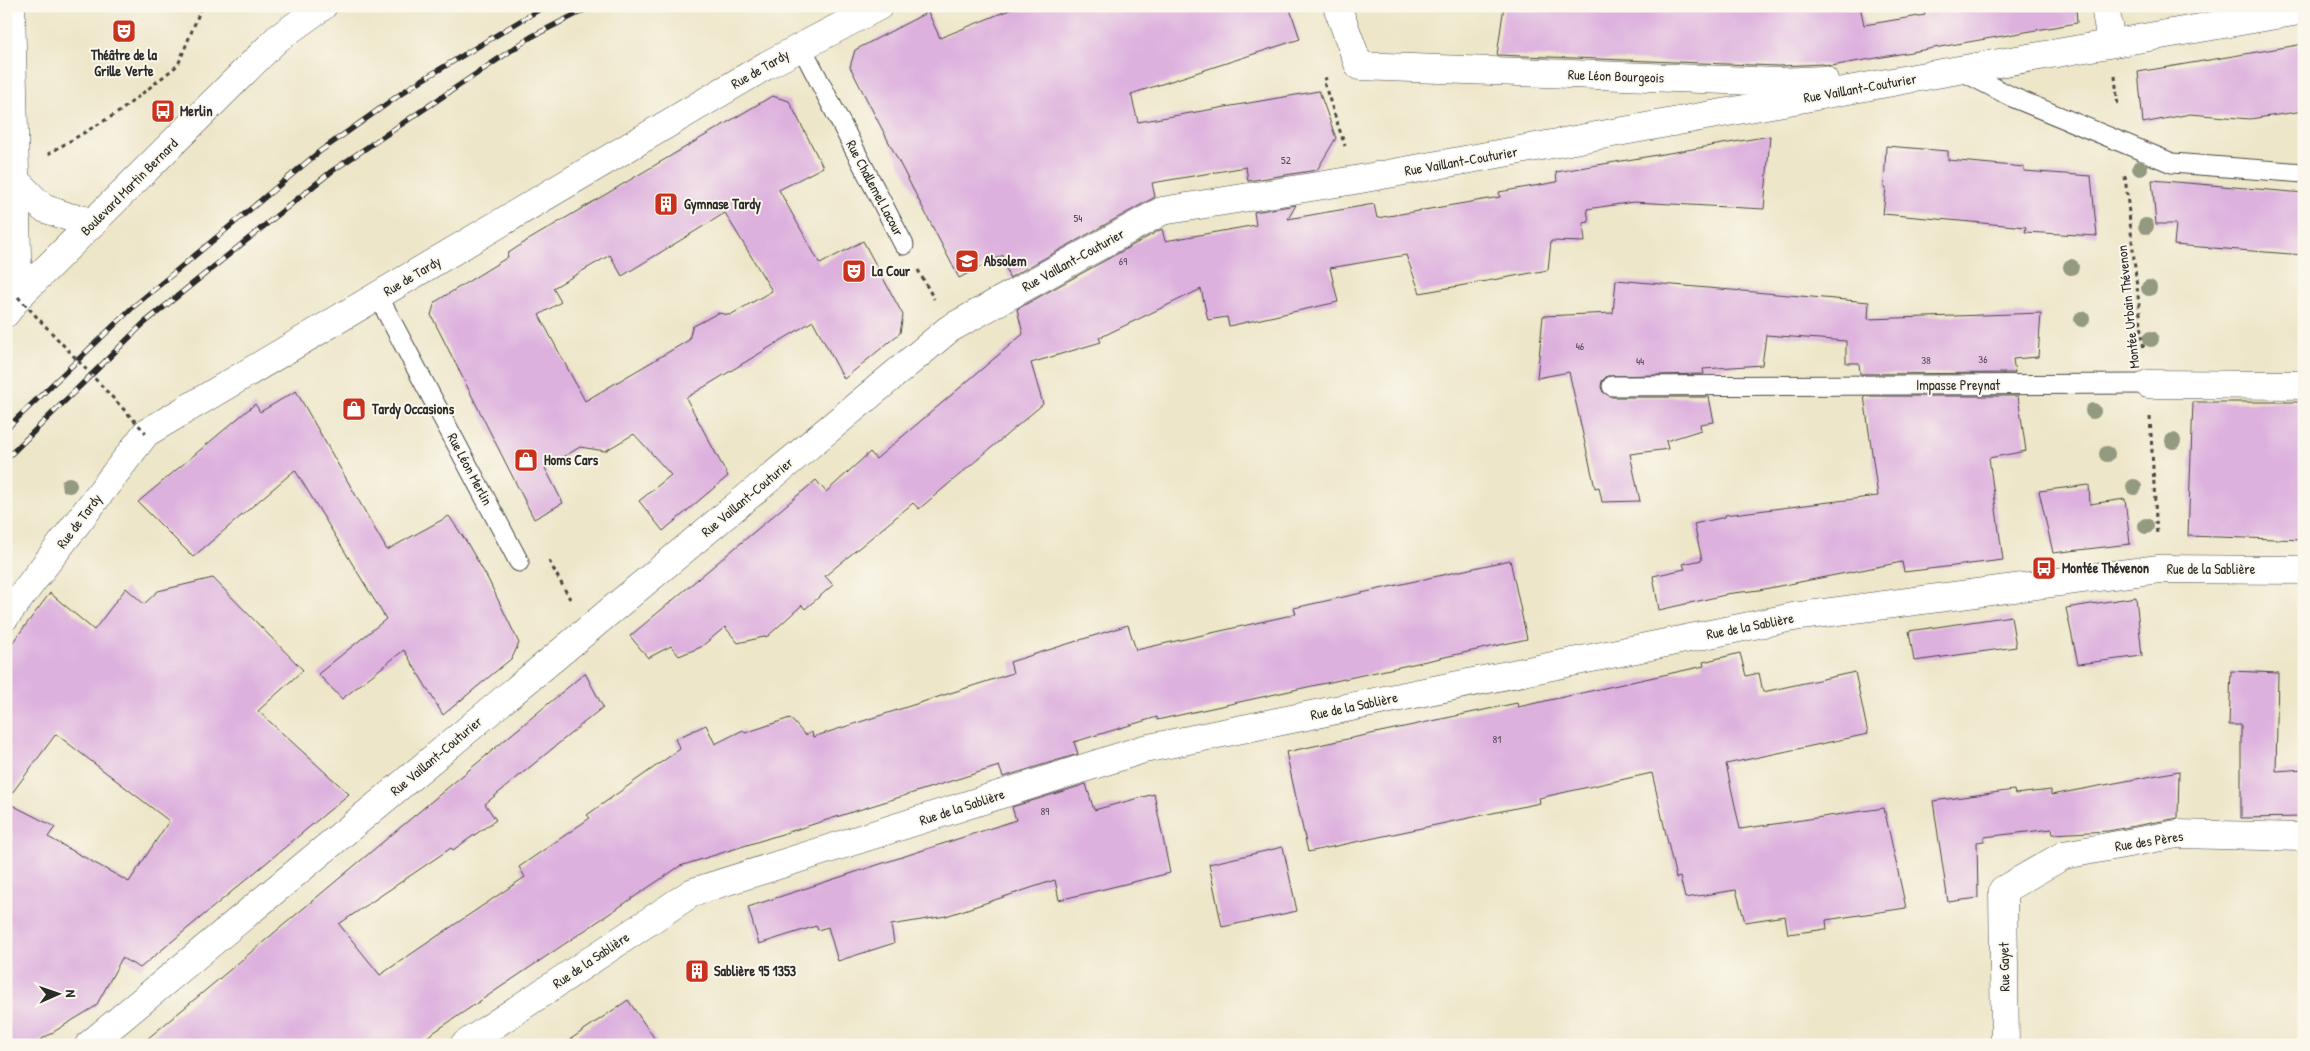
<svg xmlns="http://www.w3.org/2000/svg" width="2310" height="1051" viewBox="0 0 2310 1051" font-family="'Patrick Hand',sans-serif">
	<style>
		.building { fill: #ddb1de; fill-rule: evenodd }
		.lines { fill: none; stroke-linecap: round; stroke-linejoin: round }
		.lane-casing { stroke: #484743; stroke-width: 21 }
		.street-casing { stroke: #484743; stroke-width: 29 }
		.secondary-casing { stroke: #484743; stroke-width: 29 }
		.path { stroke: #484743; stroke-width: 3; stroke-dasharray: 4 4; stroke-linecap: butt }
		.lane { stroke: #fff; stroke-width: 19 }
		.street { stroke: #fff; stroke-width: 28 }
		.secondary { stroke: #fff; stroke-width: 28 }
		.rail-casing { stroke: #2b2b2b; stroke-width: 5.5 }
		.rail { stroke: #fbf7ec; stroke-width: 4; stroke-dasharray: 11; stroke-linecap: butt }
		.path-bridge { stroke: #484743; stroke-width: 3; stroke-dasharray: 4 4; stroke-linecap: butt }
		.tree { fill: #949a80 }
		.labels { text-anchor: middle; stroke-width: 4; stroke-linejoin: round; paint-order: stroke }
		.number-label { font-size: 11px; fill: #584c58 }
		.poi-label { font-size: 14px; font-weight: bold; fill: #2b2b2b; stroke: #fbf7ec; text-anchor: start }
		.street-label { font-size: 14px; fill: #2b2b2b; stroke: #fbf7ec }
	</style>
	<rect width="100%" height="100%" fill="#fbf7ec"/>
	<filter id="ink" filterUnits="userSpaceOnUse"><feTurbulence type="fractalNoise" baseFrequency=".02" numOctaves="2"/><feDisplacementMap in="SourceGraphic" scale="10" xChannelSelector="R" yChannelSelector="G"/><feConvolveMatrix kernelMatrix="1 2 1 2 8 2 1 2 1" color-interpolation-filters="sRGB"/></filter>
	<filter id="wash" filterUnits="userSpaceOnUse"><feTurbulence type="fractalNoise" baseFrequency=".0096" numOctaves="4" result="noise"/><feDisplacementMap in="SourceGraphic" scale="20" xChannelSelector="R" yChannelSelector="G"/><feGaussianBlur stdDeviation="1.12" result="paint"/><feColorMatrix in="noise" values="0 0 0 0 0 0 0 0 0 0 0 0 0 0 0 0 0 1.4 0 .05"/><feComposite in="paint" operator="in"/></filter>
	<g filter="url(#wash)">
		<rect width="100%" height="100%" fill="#ede6c9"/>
		<g id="blocks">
			<g class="building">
				<path d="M1019 6H1289L1300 39 1131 94 1138 122 1319 91 1336 138 1317 170 1248 181 1246 167 1152 183 1155 197 1009 278 1003 255 959 278 850 67 855 50 928 12 940 38Z"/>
				<path d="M1504 6H1860L1864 25 1925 15 1923 6H2076L2077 23 1831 66 1823 64 1778 66 1497 55Z"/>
				<path d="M2304 44V111L2250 119 2190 114 2143 123 2138 72Z"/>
				<path d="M772 96 789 101 823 167 779 190 820 264 863 241 903 315 900 333 844 379 813 321 686 398 728 476 663 531 639 501 671 475 634 434 605 451 580 447 545 468 563 503 534 519 431 315 435 302 508 257 507 254 525 242ZM725 213 772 291 730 315 718 313 692 327 689 340 585 401 539 315 561 302 553 288 610 255 622 276Z"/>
				<path d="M1770 136 1764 209 1634 202 1587 209 1589 222 1583 223 1585 242 1551 241 1548 270 1420 293 1406 255 1330 268 1338 302 1229 326 1227 317 1208 320 1201 289 1099 338 1101 342 1031 363 1043 404 919 509 913 503 825 576 833 585 805 609 802 605 768 636 738 643 725 627 701 647 679 656 671 646 648 658 630 636 816 480 826 492 870 452 876 459 1023 334 1017 309 1162 229 1165 241 1256 225 1254 212 1296 205 1288 219 1374 204 1377 218 1500 197 1499 192 1557 182 1556 172Z"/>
				<path d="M1886 146 1948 151V160L2024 167V171L2091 176 2097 236 2025 232 2026 227 1883 214 1886 188H1884Z"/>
				<path d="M2152 180 2304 193V255L2174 245 2176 224H2156Z"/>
				<path d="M1616 280 1869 302 1868 319 2041 313 2038 357 2013 359 2015 373 1860 374 1859 363H1846V341L1766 335 1762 365 1703 369 1704 374 1607 376 1602 381 1601 387 1603 392 1612 397H1709L1714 422 1700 424 1701 430 1666 441 1668 449 1630 454 1640 501 1602 502 1599 487 1595 488 1569 372 1537 378 1543 316 1613 313Z"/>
				<path d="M296 391 387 550 449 516 466 541 488 579 519 643 512 658 443 715 404 650 342 699 318 674 386 619 295 470 193 557 138 502 255 404 260 412Z"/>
				<path d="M1864 396H2018L2026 451 1989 458 2003 560 1904 572 1902 562 1759 590 1725 594V595L1659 610 1653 576 1685 569 1683 564 1702 560 1694 524 1725 517V515L1878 496Z"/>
				<path d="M2193 402H2304V540L2188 536Z"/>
				<path d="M2089 485 2090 504 2125 499 2130 544 2053 553 2039 491Z"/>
				<path d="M1510 560 1527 639 1157 720V717L1074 742 1078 754 1003 777 999 766 680 866 415 1045H140L585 673 603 707 485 804 496 820 453 850 451 848 339 924 380 975 525 877 519 867 590 818 587 815 680 749 675 739 706 725 715 744 743 730 745 733 790 718 805 735 812 732 813 737 1013 673 1010 662 1128 625 1136 650 1296 614 1294 608Z"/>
				<path d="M213 578 303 670 258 711 349 794 140 968 122 958 96 1006 32 1045H6V802L55 827 48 837 129 882 169 821 56 734 6 801V651L50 593 94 630 126 588 144 604 158 591Z"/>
				<path d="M2136 597 2142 656 2078 664 2066 608Z"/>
				<path d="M2011 616 2016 647 1914 661 1909 631Z"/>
				<path d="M1740 653 1746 676 1759 673 1763 692 1855 672 1868 734 1726 764 1740 829 1884 808 1906 908 1826 920 1827 929 1788 934 1785 916 1745 922 1736 890 1685 898 1680 877 1676 878 1652 773 1539 798 1540 803 1308 852 1286 752 1517 703 1518 707 1704 666 1703 662Z"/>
				<path d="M2231 671 2278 673 2276 771 2304 769V817L2241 818V725H2229Z"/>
				<path d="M2179 771 2178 818 2108 831 2053 834 2052 829 1984 837V841L1977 842 1978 898 1948 902 1933 801 2014 790 2015 794 2051 790V795Z"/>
				<path d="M1086 784 1094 810 1154 794 1170 873 1059 900 1055 880 946 916 891 925 894 943 838 961 828 927 818 930 816 926 759 944 748 907 1016 820 1012 807Z"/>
				<path d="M1283 847 1297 911 1222 927 1209 864Z"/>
				<path d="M628 1000 659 1045H562Z"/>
			</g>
		</g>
	</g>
	<g filter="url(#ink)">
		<use href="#blocks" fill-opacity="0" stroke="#484743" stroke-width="1"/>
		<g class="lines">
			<g class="lane-casing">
				<g id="lane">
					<path d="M801 46 904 245"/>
					<path d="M1960 70 2012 97 2172 163 2304 173"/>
					<path d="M378 296 519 562"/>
					<path d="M1612 386 2148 384"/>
				</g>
			</g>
			<g class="street-casing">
				<g id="street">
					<path d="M1337 6 1359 66 1778 82 1824 80"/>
					<path d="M2105 6 2111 43"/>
					<path d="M6 297H18L11 6"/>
					<path d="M2148 384 2304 385"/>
					<path d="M89 1045 949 329 1162 211 1355 180 1936 74 2304 10"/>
					<path d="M464 1045 693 892 1144 749 1793 617 2159 569 2304 570"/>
					<path d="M2005 1045 2003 890 2064 855 2177 834 2304 837"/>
				</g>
			</g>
			<g class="secondary-casing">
				<g id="secondary">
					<path d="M15 180 43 208 69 217 94 222"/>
					<path d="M6 313 18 297 277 39 323 6"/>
					<path d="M6 616 146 433 767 65 879 6"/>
				</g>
			</g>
			<g class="path">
				<path d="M2115 76 2118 107"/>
				<path d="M1327 78 1323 80 1345 146"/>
				<path d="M48 154 119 112 178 65 202 6"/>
				<path d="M2125 176 2144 351"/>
				<path d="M918 270 934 299"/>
				<path d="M2150 417 2157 536"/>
				<path d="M549 561 570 599"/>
			</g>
			<use href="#lane" class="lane"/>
			<use href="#street" class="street"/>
			<use href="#secondary" class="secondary"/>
			<g class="rail-casing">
				<g id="rail">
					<path d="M6 429 133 307 319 152 412 86 545 6"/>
					<path d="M6 459 143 324 332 171 531 37 592 6"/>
				</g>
			</g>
			<use href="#rail" class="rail"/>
			<path class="path-bridge" d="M18 297 146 433"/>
		</g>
		<g class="tree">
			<circle cx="2140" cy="168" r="8"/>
			<circle cx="2146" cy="226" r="8"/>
			<circle cx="2071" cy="267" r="8"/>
			<circle cx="2149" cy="288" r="8"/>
			<circle cx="2082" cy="319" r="8"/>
			<circle cx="2151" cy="339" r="8"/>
			<circle cx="2093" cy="411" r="8"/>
			<circle cx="2173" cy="441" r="8"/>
			<circle cx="2107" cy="454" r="8"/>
			<circle cx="69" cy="485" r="8"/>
			<circle cx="2134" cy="487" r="8"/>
			<circle cx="2146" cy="526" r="8"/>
		</g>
	</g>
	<defs>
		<g id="theatre-square" transform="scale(1.25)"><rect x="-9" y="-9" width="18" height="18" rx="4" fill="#c8321e" stroke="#fbf7ec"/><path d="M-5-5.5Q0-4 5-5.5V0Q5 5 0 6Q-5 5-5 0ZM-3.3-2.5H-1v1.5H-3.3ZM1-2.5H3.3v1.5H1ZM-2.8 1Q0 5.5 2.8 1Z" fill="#fff"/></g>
		<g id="bus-square" transform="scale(1.25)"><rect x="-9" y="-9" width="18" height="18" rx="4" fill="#c8321e" stroke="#fbf7ec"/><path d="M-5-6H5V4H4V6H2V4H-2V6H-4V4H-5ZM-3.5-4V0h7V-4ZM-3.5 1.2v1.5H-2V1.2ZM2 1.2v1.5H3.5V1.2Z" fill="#fff"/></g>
		<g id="building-square" transform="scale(1.25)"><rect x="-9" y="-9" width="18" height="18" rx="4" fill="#c8321e" stroke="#fbf7ec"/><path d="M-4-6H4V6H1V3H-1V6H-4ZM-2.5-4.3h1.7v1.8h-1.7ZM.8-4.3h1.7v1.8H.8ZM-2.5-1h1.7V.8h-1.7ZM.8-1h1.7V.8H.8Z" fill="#fff"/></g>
		<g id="school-square" transform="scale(1.25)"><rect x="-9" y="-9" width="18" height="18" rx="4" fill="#c8321e" stroke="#fbf7ec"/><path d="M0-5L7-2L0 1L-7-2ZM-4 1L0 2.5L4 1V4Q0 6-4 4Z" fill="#fff"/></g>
		<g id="shop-square" transform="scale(1.25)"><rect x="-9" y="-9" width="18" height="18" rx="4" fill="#c8321e" stroke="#fbf7ec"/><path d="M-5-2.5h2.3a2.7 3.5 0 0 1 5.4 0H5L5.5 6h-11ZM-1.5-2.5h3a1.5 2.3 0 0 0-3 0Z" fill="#fff"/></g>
	</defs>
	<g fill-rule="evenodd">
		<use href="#theatre-square" x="124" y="31"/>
		<use href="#bus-square" x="163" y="111"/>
		<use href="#building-square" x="666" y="204"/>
		<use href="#school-square" x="967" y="261"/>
		<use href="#theatre-square" x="854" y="271"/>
		<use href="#shop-square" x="354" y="409"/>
		<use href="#shop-square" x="526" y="460"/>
		<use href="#bus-square" x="2044" y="568"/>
		<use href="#building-square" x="697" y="971"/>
	</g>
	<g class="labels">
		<g class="number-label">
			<text x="1286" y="164">52</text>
			<text x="1078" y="222">54</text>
			<text x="1123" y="265">69</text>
			<text x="1580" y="350">46</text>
			<text x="1983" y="363">36</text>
			<text x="1926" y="364">38</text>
			<text x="1640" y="365">44</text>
			<text x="1497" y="743">81</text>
			<text x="1045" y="815">89</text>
		</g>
		<g class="poi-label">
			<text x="124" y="60" text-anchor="middle">Théâtre de la<tspan x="124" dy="16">Grille Verte</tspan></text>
			<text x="180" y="116">Merlin</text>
			<text x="684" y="209">Gymnase Tardy</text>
			<text x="984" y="266">Absolem</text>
			<text x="872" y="276">La Cour</text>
			<text x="372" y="414">Tardy Occasions</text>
			<text x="544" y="465">Homs Cars</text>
			<text x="2062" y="573">Montée Thévenon</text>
			<text x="714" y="976">Sablière 95 1353</text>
		</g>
		<g class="street-label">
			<text transform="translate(760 69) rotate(-30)" y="5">Rue de Tardy</text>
			<text transform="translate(1616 76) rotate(2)" y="5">Rue Léon Bourgeois</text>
			<text transform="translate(1860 88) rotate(-10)" y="5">Rue Vaillant-Couturier</text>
			<text transform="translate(1461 161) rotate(-10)" y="5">Rue Vaillant-Couturier</text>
			<text transform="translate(129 187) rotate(-45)" y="5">Boulevard Martin Bernard</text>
			<text transform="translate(875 188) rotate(62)" y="5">Rue Challemel Lacour</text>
			<text transform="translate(1073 260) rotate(-29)" y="5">Rue Vaillant-Couturier</text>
			<text transform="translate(412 276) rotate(-31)" y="5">Rue de Tardy</text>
			<text transform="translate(2128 307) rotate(-96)" y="5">Montée Urbain Thévenon</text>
			<text x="1958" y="390">Impasse Preynat</text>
			<text transform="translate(470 469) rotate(62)" y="5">Rue Léon Merlin</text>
			<text transform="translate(747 497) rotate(-40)" y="5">Rue Vaillant-Couturier</text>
			<text transform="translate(79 521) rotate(-53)" y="5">Rue de Tardy</text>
			<text x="2211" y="574">Rue de la Sablière</text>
			<text transform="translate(1750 626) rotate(-11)" y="5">Rue de la Sablière</text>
			<text transform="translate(1354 706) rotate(-12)" y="5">Rue de la Sablière</text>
			<text transform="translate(436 756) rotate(-40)" y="5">Rue Vaillant-Couturier</text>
			<text transform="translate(962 807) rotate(-18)" y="5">Rue de la Sablière</text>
			<text transform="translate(2149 841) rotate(-9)" y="5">Rue des Pères</text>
			<text transform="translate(591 960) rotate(-34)" y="5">Rue de la Sablière</text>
			<text transform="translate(2004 967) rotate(-91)" y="5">Rue Gayet</text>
		</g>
	</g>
	<rect width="2310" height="1051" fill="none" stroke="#fbf7ec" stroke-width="25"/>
	<g transform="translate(58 994) rotate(88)" stroke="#fbf7ec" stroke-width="4" paint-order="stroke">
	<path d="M0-4L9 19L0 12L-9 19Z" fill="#2b2b2b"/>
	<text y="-8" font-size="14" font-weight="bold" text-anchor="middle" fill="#2b2b2b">N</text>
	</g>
</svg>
